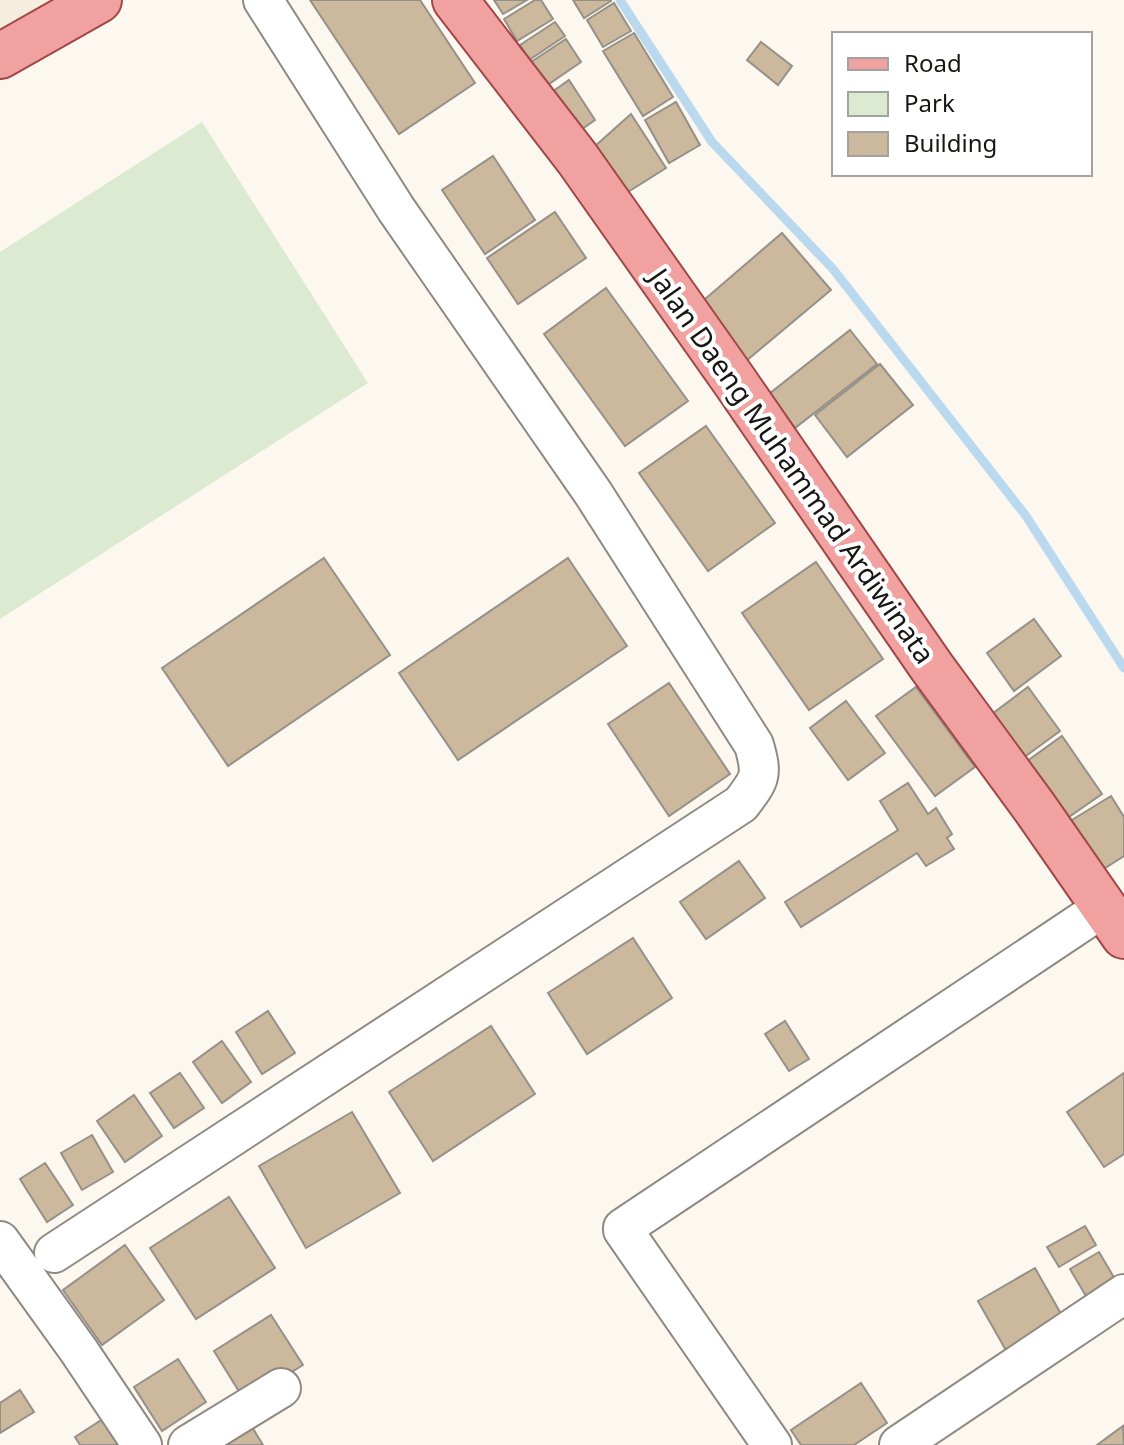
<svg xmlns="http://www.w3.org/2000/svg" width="1124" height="1445" viewBox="0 0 1124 1445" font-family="'Noto Sans',sans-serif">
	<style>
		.built { fill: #f5eedf }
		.green { fill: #dcead1 }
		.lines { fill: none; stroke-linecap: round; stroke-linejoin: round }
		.stream { stroke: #bad9ee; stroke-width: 9 }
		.building { fill: #ccb89c; stroke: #959189; stroke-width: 2 }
		.minor-casing { stroke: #8e8a83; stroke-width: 42 }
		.major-casing { stroke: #a04847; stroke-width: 48 }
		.minor { stroke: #fff; stroke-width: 38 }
		.major { stroke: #f2a1a1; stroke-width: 44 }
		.labels { text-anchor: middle; stroke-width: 8; stroke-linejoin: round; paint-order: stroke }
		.street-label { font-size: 28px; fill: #181613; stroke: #fff }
	</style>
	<rect width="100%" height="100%" fill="#fcf8f0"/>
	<path class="built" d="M0 0H71L0 40Z"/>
	<path class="green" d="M202 122 368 383 0 619V252Z"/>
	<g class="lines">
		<path class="stream" d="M620 0 712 142 833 269 1026 516 1124 668"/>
	</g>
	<g class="building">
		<path d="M310 0H420L475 83 399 134Z"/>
		<path d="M494 0H527L503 14Z"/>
		<path d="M535 0H541L553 19 517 41 504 19Z"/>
		<path d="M573 0H611V1L584 18Z"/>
		<path d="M614 3 631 31 603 47 587 20Z"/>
		<path d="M555 22 565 36 529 60 520 45Z"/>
		<path d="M634 33 673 97 643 116 603 51Z"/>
		<path d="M566 39 581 62 546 86 531 62Z"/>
		<path d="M761 42 792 66 778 85 747 60Z"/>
		<path d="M569 80 595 120 578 132 552 92Z"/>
		<path d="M676 102 700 145 669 163 645 120Z"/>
		<path d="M631 114 666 168 623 195 594 147Z"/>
		<path d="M493 156 535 220 485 254 442 190Z"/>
		<path d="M555 212 586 258 518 304 487 258Z"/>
		<path d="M782 233 831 290 746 361 698 305Z"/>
		<path d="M606 288 688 401 625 446 544 334Z"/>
		<path d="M850 330 877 364 795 428 769 394Z"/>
		<path d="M880 364 913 405 847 457 815 415Z"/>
		<path d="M706 426 775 523 708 571 639 473Z"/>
		<path d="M324 558 390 655 228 766 162 668Z"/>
		<path d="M568 558 627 646 458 760 399 673Z"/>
		<path d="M816 562 883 659 809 710 742 613Z"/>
		<path d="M1034 619 1061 656 1014 691 987 653Z"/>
		<path d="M669 683 730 774 669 816 608 724Z"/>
		<path d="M916 687 975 767 935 796 876 716Z"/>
		<path d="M1028 687 1060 731 1023 758 992 714Z"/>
		<path d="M846 701 885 753 848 780 810 728Z"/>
		<path d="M1062 736 1102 794 1063 821 1023 764Z"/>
		<path d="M908 783 928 814 936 808 952 834 947 838 954 849 926 866 917 853 801 927 785 902 898 830 880 801Z"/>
		<path d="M1111 796 1124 817V856L1097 873 1067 823Z"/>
		<path d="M739 861 765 898 706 939 680 902Z"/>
		<path d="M633 938 672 998 587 1054 548 993Z"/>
		<path d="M268 1011 295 1053 262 1074 236 1032Z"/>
		<path d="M785 1021 809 1059 789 1071 765 1034Z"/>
		<path d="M491 1026 535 1094 433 1161 389 1092Z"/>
		<path d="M222 1041 251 1082 222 1103 193 1062Z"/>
		<path d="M180 1073 204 1108 174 1128 150 1093Z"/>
		<path d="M1124 1073V1154L1104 1167 1067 1112Z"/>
		<path d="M134 1095 162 1136 125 1162 97 1121Z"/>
		<path d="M352 1112 400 1193 306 1248 259 1166Z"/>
		<path d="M92 1135 113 1172 82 1190 61 1153Z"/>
		<path d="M45 1163 73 1205 47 1222 20 1179Z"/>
		<path d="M229 1197 275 1268 196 1319 150 1248Z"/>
		<path d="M1085 1226 1096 1245 1059 1267 1047 1247Z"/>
		<path d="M125 1245 164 1300 102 1345 63 1290Z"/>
		<path d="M1099 1252 1119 1286 1090 1303 1070 1269Z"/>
		<path d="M1035 1268 1065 1321 1008 1354 978 1301Z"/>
		<path d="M271 1315 303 1365 245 1401 214 1351Z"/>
		<path d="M178 1359 206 1402 162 1431 134 1387Z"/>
		<path d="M861 1383 887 1423 854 1445H801L791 1430Z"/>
		<path d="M20 1390 34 1412 0 1433V1403Z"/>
		<path d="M103 1419 120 1445H80L75 1437Z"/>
		<path d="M1123 1426 1124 1445H1097Z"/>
		<path d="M252 1427 263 1445H223Z"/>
	</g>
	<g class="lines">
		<g class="minor-casing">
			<g id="minor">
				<path d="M0 1241 79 1351 142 1445"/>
				<path d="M54 1253 741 804C760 779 763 776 754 745L593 493 396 209 263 0"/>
				<path d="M188 1445 281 1388"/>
				<path d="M772 1445 623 1230V1228L1104 907"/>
				<path d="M899 1445 1124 1294"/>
			</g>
		</g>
		<g class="major-casing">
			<g id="major">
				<path d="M455 0 577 158 733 379 931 666 1035 808 1124 936"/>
				<path d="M0 56 99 0"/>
			</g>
		</g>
		<use href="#minor" class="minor"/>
		<use href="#major" class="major"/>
	</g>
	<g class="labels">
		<g class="street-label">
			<text transform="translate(792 466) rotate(55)" y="10">Jalan Daeng Muhammad Ardiwinata</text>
		</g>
	</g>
	<rect x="832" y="32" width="260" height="144" fill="#ffffff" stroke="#a3a2a1" stroke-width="2"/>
	<rect x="848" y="58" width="40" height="12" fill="#f2a1a1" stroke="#a3a2a1" stroke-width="2"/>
	<text x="904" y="72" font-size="24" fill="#181613">Road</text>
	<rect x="848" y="92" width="40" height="24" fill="#dcead1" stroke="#a3a2a1" stroke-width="2"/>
	<text x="904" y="112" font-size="24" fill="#181613">Park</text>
	<rect x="848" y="132" width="40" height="24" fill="#ccb89c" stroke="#a3a2a1" stroke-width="2"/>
	<text x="904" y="152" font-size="24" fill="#181613">Building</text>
</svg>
